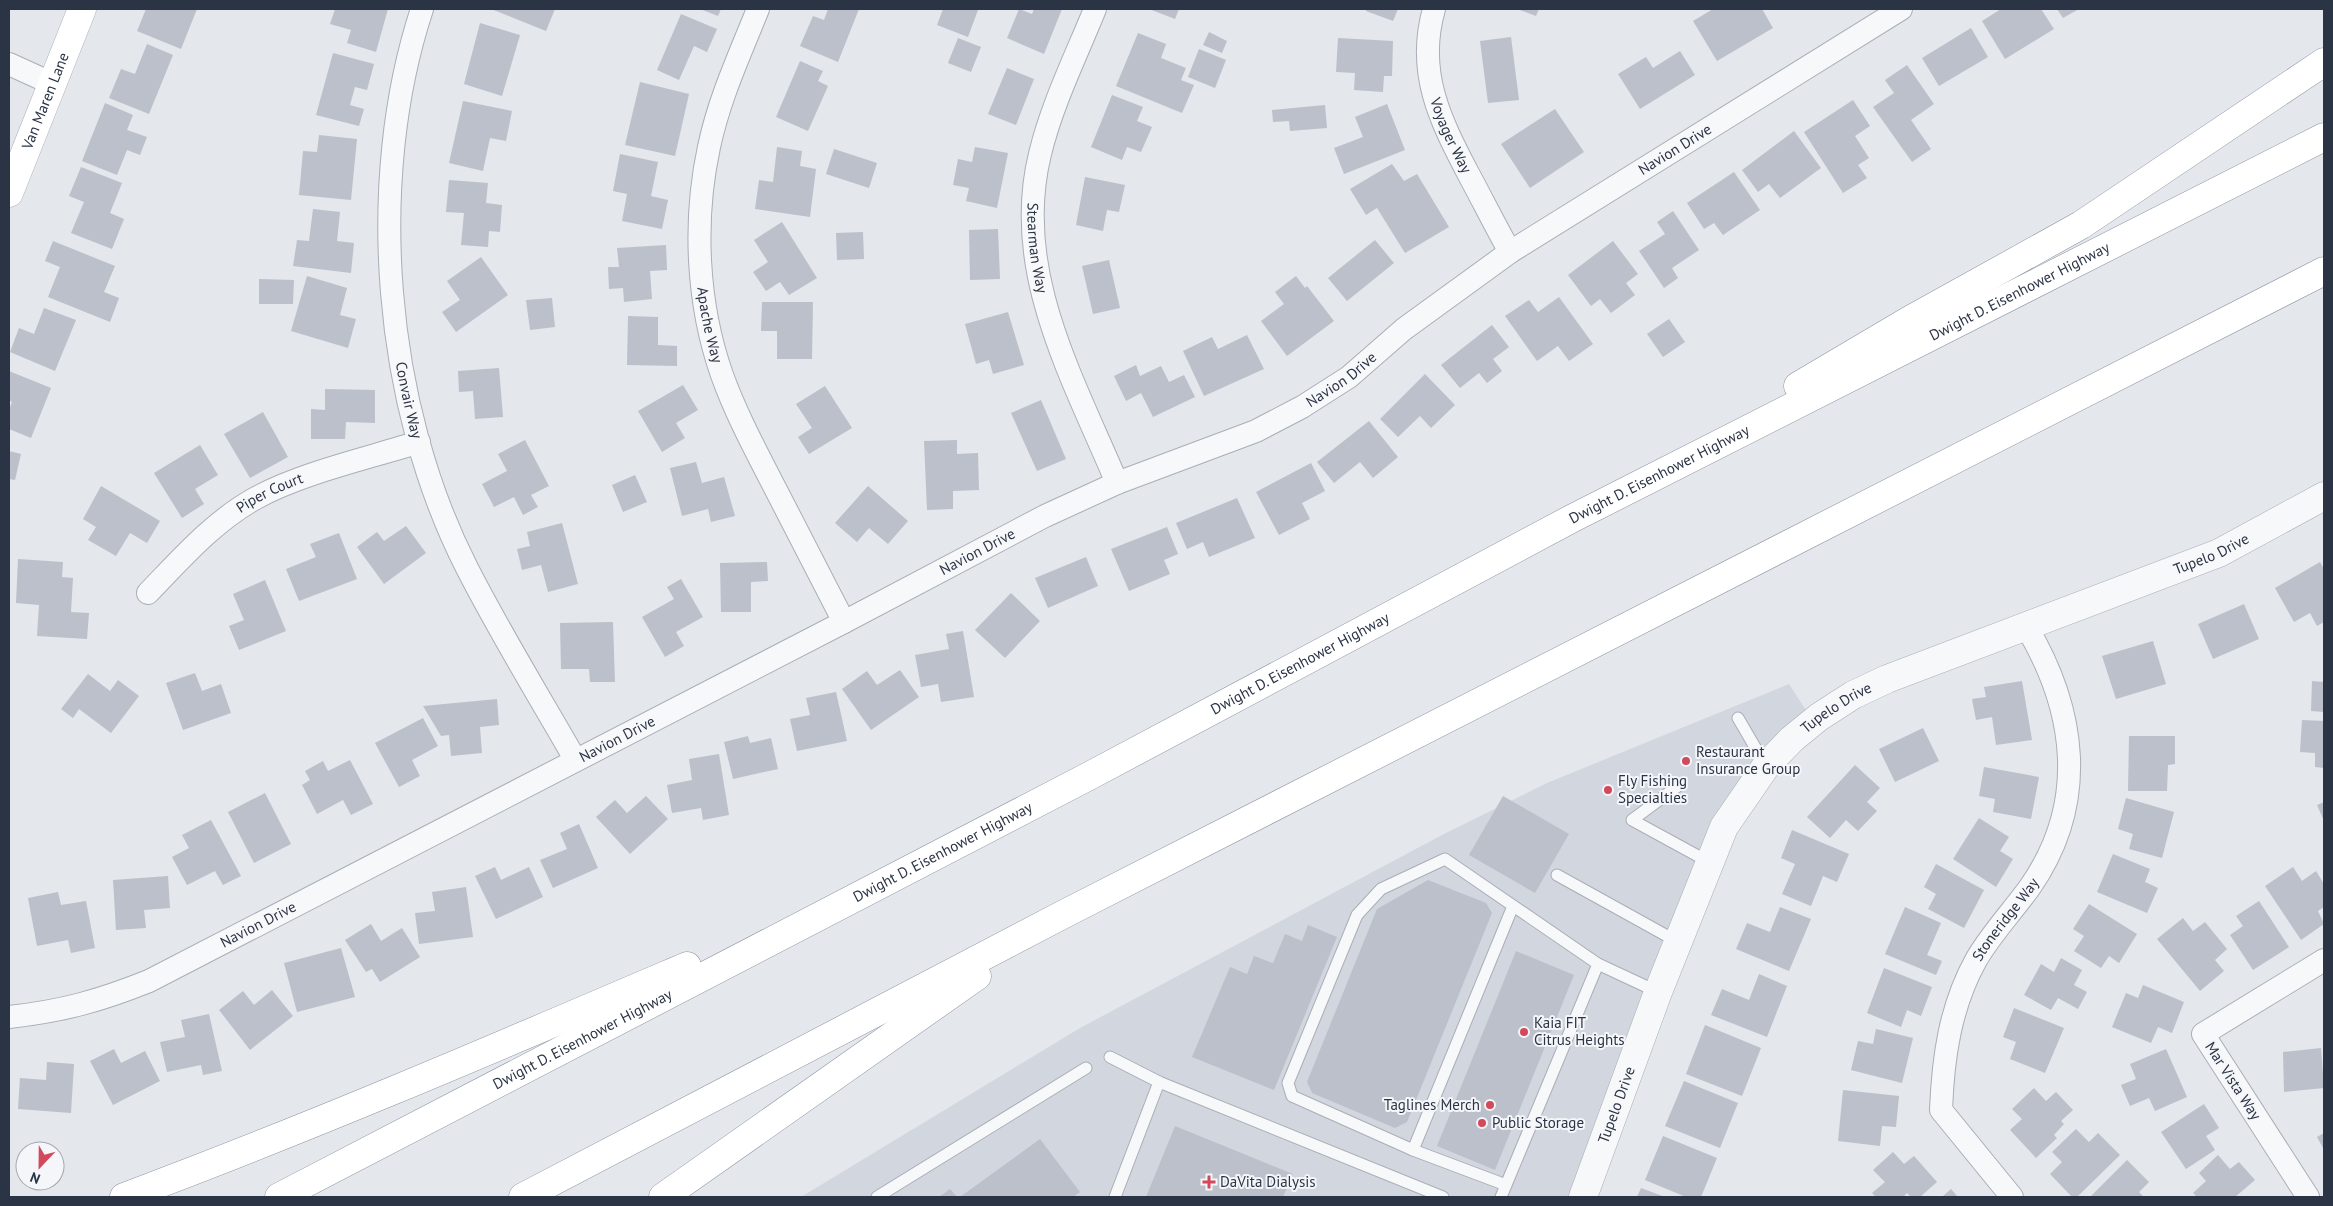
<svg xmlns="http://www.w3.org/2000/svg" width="2333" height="1206" viewBox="0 0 2333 1206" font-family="'PT Sans',sans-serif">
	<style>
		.built { fill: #d2d6de }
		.building { fill: #bbc0ca }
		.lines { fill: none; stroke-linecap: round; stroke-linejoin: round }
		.service-casing { stroke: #a9aeb7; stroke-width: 13 }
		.minor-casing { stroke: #a9aeb7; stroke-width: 24 }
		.tertiary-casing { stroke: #a9aeb7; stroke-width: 29 }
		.secondary-casing { stroke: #a9aeb7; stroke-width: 29 }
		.motorway-casing { stroke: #8b94a3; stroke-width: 29 }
		.service { stroke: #f7f8fa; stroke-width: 11 }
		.minor { stroke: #f7f8fa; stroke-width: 22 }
		.tertiary { stroke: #f7f8fa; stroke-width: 28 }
		.secondary { stroke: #fff; stroke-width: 28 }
		.motorway { stroke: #fff; stroke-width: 28 }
		.poi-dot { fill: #d1495b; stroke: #f4f6f9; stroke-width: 2 }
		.labels { text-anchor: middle; stroke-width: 4; stroke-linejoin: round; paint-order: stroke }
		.street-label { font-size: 15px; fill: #2b3445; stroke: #f4f6f9 }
		.poi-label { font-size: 15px; fill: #2b3445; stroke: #f4f6f9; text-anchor: start }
	</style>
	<rect width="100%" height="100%" fill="#e4e7ec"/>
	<path class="built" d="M1789 684 1807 712 1713 827 1568 1197H801L1080 1028 1442 835 1547 783Z"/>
	<g class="building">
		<path d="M146 9H197L181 49 137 31Z"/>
		<path d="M335 9H388L376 52 347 43 351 30 330 24Z"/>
		<path d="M491 9H555L546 31Z"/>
		<path d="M700 9H721L718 16Z"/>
		<path d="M828 9H859L838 62 800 46 813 16 824 20Z"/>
		<path d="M943 9 978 10 968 37 937 25Z"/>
		<path d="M1019 9 1032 14 1034 9H1062L1044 54 1007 38Z"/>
		<path d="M1149 9H1179L1175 19Z"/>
		<path d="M1367 9H1398L1393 21 1366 11Z"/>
		<path d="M1517 9H1539L1536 16Z"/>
		<path d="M1713 9H1762L1773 28 1717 61 1693 21Z"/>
		<path d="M2001 9H2041L2054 29 2005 59 1982 21Z"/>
		<path d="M2057 9H2079L2063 18Z"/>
		<path d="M681 14 717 29 707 52 694 46 679 80 657 70Z"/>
		<path d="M480 23 520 35 502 96 464 84Z"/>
		<path d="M1971 28 1988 57 1939 86 1922 58Z"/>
		<path d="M1209 32 1227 41 1222 53 1203 45Z"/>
		<path d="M1138 33 1166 44 1161 58 1186 68 1181 80 1194 85 1182 113 1116 86Z"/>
		<path d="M1511 37 1519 100 1488 103 1480 41Z"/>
		<path d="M958 38 981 47 971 72 948 63Z"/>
		<path d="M1338 38 1393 41 1392 76H1384L1383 92 1354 90 1355 73 1336 72Z"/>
		<path d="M147 44 173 55 149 114 109 98 121 69 135 74Z"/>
		<path d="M1199 49 1226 60 1215 88 1188 77Z"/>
		<path d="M1680 51 1695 75 1640 109 1618 74 1646 57 1653 68Z"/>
		<path d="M333 53 374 64 367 90 355 87 350 105 364 109 359 126 316 115Z"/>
		<path d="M800 61 823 71 818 81 828 86 808 131 776 117Z"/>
		<path d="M1907 65 1934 104 1911 120 1931 149 1912 162 1873 107 1894 93 1885 80Z"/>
		<path d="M1007 68 1034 79 1016 125 988 114Z"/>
		<path d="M640 82 689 94 675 156 625 145Z"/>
		<path d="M1112 95 1143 107 1137 121 1152 127 1141 152 1127 147 1122 160 1091 147Z"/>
		<path d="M1853 100 1870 126 1855 136 1869 158 1858 165 1867 178 1843 193 1804 132Z"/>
		<path d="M463 101 512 111 506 141 490 138 483 171 449 163Z"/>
		<path d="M105 103 133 115 127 130 147 137 140 155 127 150 117 175 82 161Z"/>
		<path d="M1387 104 1405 150 1344 174 1334 148 1363 137 1355 117Z"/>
		<path d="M1325 105 1327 128 1290 131 1289 121 1273 122 1272 110Z"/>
		<path d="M1555 109 1584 152 1530 188 1501 144Z"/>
		<path d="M1794 131 1821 168 1780 198 1769 184 1758 192 1742 170Z"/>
		<path d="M319 135 357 139 351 200 299 195 303 151 317 152Z"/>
		<path d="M777 147 802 151 800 166 816 169 810 217 755 209 759 180 773 182Z"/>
		<path d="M975 147 1008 153 997 208 966 201 969 188 953 185 958 159 972 162Z"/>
		<path d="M834 149 877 163 869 188 826 174Z"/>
		<path d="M620 154 658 162 651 196 668 200 662 229 622 221 627 194 613 191Z"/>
		<path d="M1392 164 1404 181 1417 174 1449 227 1405 253 1377 208 1366 215 1350 189Z"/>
		<path d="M81 167 122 183 110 213 124 219 112 249 71 233 84 202 69 196Z"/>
		<path d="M1734 172 1760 210 1723 235 1714 223 1704 229 1687 203Z"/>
		<path d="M1085 177 1125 185 1119 212 1107 210 1103 231 1076 225Z"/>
		<path d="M449 180 488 183 486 203 502 205 500 232 489 231 488 247 461 245 464 213 446 212Z"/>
		<path d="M313 209 340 212 337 241 354 243 351 273 293 266 297 240 309 241Z"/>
		<path d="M1673 211 1699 250 1672 268 1678 278 1664 288 1639 251 1665 234 1657 222Z"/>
		<path d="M782 222 817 278 789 295 780 282 766 291 753 272 768 262 754 240Z"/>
		<path d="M998 229 1000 279 970 280 969 230Z"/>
		<path d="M863 232 864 259 837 260 836 233Z"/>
		<path d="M1375 240 1394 263 1347 301 1328 278Z"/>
		<path d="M53 241 115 266 104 292 119 298 110 322 48 297 60 267 45 261Z"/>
		<path d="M1613 241 1638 274 1626 283 1635 295 1611 313 1600 299 1591 306 1568 275Z"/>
		<path d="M666 245 667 270 650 271 652 299 624 302 623 288 609 289 608 267H619L617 248Z"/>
		<path d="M481 257 508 295 456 332 442 312 460 300 447 281Z"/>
		<path d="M1109 260 1120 308 1093 314 1082 266Z"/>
		<path d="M307 276 347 288 340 315 356 319 348 348 291 331Z"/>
		<path d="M1296 276 1305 288 1307 286 1334 321 1287 356 1261 321 1284 304 1275 292Z"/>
		<path d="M259 279 294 280 293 304H259Z"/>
		<path d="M1559 297 1593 344 1569 361 1558 346 1537 361 1505 316 1529 300 1538 312Z"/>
		<path d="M552 298 555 327 530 330 526 300Z"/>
		<path d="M762 302H813L812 359H777V331H761Z"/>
		<path d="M44 308 76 320 55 371 10 352 19 328 34 334Z"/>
		<path d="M1008 312 1024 365 993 374 989 360 976 364 965 324Z"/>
		<path d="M628 316 658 317V345L677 346V366L627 365Z"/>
		<path d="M1669 319 1685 342 1663 357 1647 334Z"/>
		<path d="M1492 325 1509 347 1493 359 1502 371 1487 383 1479 373 1460 388 1441 365Z"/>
		<path d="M1247 335 1264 369 1204 396 1183 351 1212 337 1218 349Z"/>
		<path d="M1136 365 1140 376 1161 366 1169 382 1184 375 1195 397 1153 417 1141 393 1126 401 1114 376Z"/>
		<path d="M499 368 503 417 475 419 473 391 459 392 458 371Z"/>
		<path d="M9 371 51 388 31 438 9 429V410L12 402 9 400Z"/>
		<path d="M1425 374 1455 405 1431 428 1420 416 1398 437 1380 419Z"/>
		<path d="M683 385 698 410 676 423 685 438 662 452 638 411Z"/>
		<path d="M825 386 852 428 809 454 798 437 812 428 796 404Z"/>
		<path d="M325 389 375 390V423L346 422 345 439H311V409L325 410Z"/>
		<path d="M1041 400 1066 459 1037 471 1011 413Z"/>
		<path d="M263 412 288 457 250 478 224 434Z"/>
		<path d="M1369 421 1398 457 1373 478 1360 462 1334 483 1317 462Z"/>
		<path d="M525 440 549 486 531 495 538 507 523 515 514 497 494 507 482 484 507 471 498 454Z"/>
		<path d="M957 440V454L978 453 979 490 953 491V509L927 510 924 441Z"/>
		<path d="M200 445 218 475 195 489 204 504 182 518 154 473Z"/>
		<path d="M9 451 21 454 15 480 9 479Z"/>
		<path d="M696 462 702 483 724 477 735 516 711 522 708 509 682 516 670 468Z"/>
		<path d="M1311 463 1325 491 1302 503 1310 519 1279 535 1256 492Z"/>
		<path d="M635 475 647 502 623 512 612 485Z"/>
		<path d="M101 486 160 521 147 543 130 533 116 556 88 540 96 527 83 519Z"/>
		<path d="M868 486 908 521 888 544 869 528 857 542 835 523Z"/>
		<path d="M1237 498 1255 538 1209 557 1203 542 1187 549 1176 523Z"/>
		<path d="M562 523 578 584 548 592 541 565 522 570 517 549 530 546 527 532Z"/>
		<path d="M406 526 426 553 384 584 357 547 377 532 384 541Z"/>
		<path d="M1167 527 1178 554 1164 560 1170 574 1129 591 1111 549Z"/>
		<path d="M339 533 357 579 299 601 286 569 316 557 310 544Z"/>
		<path d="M1086 557 1098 586 1048 608 1035 578Z"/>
		<path d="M18 559 63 562 62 577 73 578 71 612 89 613 87 639 37 636 39 605 16 603Z"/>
		<path d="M767 562 768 581 751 582V612H721L720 563Z"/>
		<path d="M2320 562 2324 569V622L2317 626 2310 613 2294 622 2275 588Z"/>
		<path d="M681 579 703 617 676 632 684 646 665 657 642 617 674 599 667 587Z"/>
		<path d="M265 580 286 631 239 650 229 626 244 620 233 594Z"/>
		<path d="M1011 593 1040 621 1005 658 975 630Z"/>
		<path d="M2244 604 2259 639 2213 659 2198 624Z"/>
		<path d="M613 622 615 682H590L589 669H561L560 623Z"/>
		<path d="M963 631 974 697 941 702 938 684 921 687 915 655 949 649 946 634Z"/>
		<path d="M2153 641 2166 684 2116 699 2102 656Z"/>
		<path d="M900 670 919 697 871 730 842 689 867 671 877 685Z"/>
		<path d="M195 673 202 691 221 684 231 713 183 730 166 683Z"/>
		<path d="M88 674 110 691 118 680 139 696 111 733 79 709 73 718 61 709Z"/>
		<path d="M2022 681 2032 740 1996 745 1992 717 1976 720 1972 699 1986 697 1984 687Z"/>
		<path d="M2312 681 2324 682V712L2311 711Z"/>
		<path d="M836 692 847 741 797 751 790 719 810 715 806 698Z"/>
		<path d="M497 699 499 725 480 727 482 753 451 756 449 735 441 736 423 706Z"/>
		<path d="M423 718 438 746 412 760 420 776 399 787 375 743Z"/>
		<path d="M2302 720 2324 721V768L2315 767V753L2300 752Z"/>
		<path d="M1923 728 1939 761 1895 782 1879 749Z"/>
		<path d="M748 736 750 743 771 738 778 769 733 779 724 742Z"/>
		<path d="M2129 736H2175V764L2168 765 2167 791H2128Z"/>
		<path d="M719 754 729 815 703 820 701 808 672 813 667 785 692 780 689 759Z"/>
		<path d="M350 760 373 804 351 815 343 800 317 814 302 785 310 780 305 771 323 761 328 771Z"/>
		<path d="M1855 765 1880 788 1867 802 1877 811 1858 831 1846 820 1830 838 1807 817Z"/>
		<path d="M1984 767 2039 777 2031 819 1993 812 1995 799 1979 796Z"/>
		<path d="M265 793 291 844 254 863 228 812Z"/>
		<path d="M646 796 668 819 630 854 596 817 615 800 627 813Z"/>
		<path d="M1503 796 1569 834 1535 893 1469 855Z"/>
		<path d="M2126 798 2174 812 2162 858 2129 849 2133 834 2118 829Z"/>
		<path d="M2324 802V821L2317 805Z"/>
		<path d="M1979 818 2009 837 2000 851 2013 859 1996 887 1953 859Z"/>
		<path d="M211 820 241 876 223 885 215 871 187 885 172 857 189 848 182 835Z"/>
		<path d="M579 824 598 868 553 888 540 860 567 849 560 833Z"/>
		<path d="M1792 830 1849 854 1837 882 1823 876 1811 906 1782 894 1795 864 1781 858Z"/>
		<path d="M2113 854 2150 869 2145 882 2158 888 2147 913 2097 892Z"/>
		<path d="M1936 864 1984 890 1964 928 1928 909 1936 894 1924 887Z"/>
		<path d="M495 867 501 880 529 867 543 897 496 919 475 876Z"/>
		<path d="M2293 867 2302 881 2316 871 2324 884V907L2318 911 2324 924 2301 940 2265 886Z"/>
		<path d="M168 876 170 908 144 910 146 928 116 930 113 880Z"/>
		<path d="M1428 880 1486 903 1492 913 1407 1122 1395 1128 1312 1093 1307 1082 1377 909Z"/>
		<path d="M466 887 473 937 419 944 415 913 435 911 432 892Z"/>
		<path d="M58 892 61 905 86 901 95 948 71 953 68 940 37 946 28 898Z"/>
		<path d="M2259 901 2289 947 2253 970 2230 935 2243 926 2236 916Z"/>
		<path d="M2089 904 2137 934 2119 963 2109 956 2101 968 2074 951 2084 936 2073 929Z"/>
		<path d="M1780 907 1811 919 1789 971 1736 949 1747 923 1770 932Z"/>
		<path d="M1905 907 1941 923 1927 955 1942 961 1936 975 1885 954Z"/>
		<path d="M2183 918 2193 931 2205 922 2227 949 2215 960 2224 971 2200 991 2157 939Z"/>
		<path d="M371 924 381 941 402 928 420 957 380 982 372 969 366 972 345 940Z"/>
		<path d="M1308 925 1337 937 1274 1090 1192 1057 1230 967 1247 974 1254 956 1273 963 1285 934 1302 941Z"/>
		<path d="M341 948 355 997 297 1012 284 963Z"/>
		<path d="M1516 951 1574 975 1495 1170 1437 1146Z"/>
		<path d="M2061 958 2082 970 2074 985 2087 992 2078 1009 2058 998 2051 1010 2024 995 2041 964 2054 972Z"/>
		<path d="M1884 968 1932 987 1921 1016 1907 1010 1901 1027 1867 1013Z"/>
		<path d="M1759 974 1787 986 1767 1037 1711 1015 1722 989 1749 1000Z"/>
		<path d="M2143 985 2184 1002 2172 1033 2158 1027 2151 1043 2112 1027 2126 993 2138 998Z"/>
		<path d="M272 990 293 1016 250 1050 219 1010 243 991 254 1005Z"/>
		<path d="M2014 1008 2064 1028 2045 1073 2010 1059 2016 1042 2003 1037Z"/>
		<path d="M209 1014 222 1071 203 1075 201 1065 167 1072 160 1042 185 1037 181 1020Z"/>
		<path d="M1705 1025 1761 1048 1742 1096 1686 1074Z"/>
		<path d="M1876 1029 1913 1038 1902 1083 1851 1070 1858 1041 1873 1044Z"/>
		<path d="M2321 1048 2324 1088 2284 1092 2283 1052Z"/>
		<path d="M114 1049 121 1063 145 1051 160 1081 113 1105 90 1061Z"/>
		<path d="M2166 1049 2187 1097 2155 1111 2149 1098 2130 1106 2121 1085 2136 1079 2130 1064Z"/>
		<path d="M47 1062 74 1064 71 1113 18 1109 20 1078 46 1080Z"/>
		<path d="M1684 1081 1738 1103 1720 1148 1665 1126Z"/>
		<path d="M2034 1088 2046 1101 2056 1092 2073 1110 2061 1121 2064 1124 2054 1135 2057 1138 2036 1158 2010 1130 2022 1119 2012 1109Z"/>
		<path d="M1843 1090 1899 1096 1896 1127 1882 1126 1880 1146 1838 1141Z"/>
		<path d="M2204 1104 2219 1128 2206 1136 2215 1150 2186 1169 2161 1132Z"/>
		<path d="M1175 1126 1293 1174 1283 1197H1146Z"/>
		<path d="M2076 1129 2089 1142 2098 1133 2120 1155 2077 1197H2072L2050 1174 2062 1162 2052 1152Z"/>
		<path d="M2324 1133V1150L2317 1137Z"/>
		<path d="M1663 1136 1717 1158 1701 1197H1686L1645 1180Z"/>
		<path d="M1040 1139 1080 1192 1073 1197H960Z"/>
		<path d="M1893 1152 1904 1164 1914 1156 1937 1182 1920 1197H1911L1907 1193 1903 1197H1876L1872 1193 1885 1182 1873 1170Z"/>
		<path d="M2218 1155 2230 1169 2239 1162 2255 1180 2235 1197H2197L2193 1193 2206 1181 2199 1173Z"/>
		<path d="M2127 1160 2149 1182 2139 1192 2144 1197H2090Z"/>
		<path d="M1641 1188 1665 1197H1637Z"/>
		<path d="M950 1189 957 1197H939Z"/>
		<path d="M1951 1189 1958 1197H1942Z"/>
	</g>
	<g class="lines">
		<g class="service-casing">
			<g id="service">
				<path d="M1738 718 1766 766"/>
				<path d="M1678 786 1632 820 1709 862"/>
				<path d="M1557 875 1678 942"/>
				<path d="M1513 906 1413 1150 1292 1096 1288 1083 1357 915 1381 889 1445 859 1598 964 1658 992"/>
				<path d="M1110 1057 1159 1082"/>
				<path d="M1413 1150 1506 1185 1598 964"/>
				<path d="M877 1197 1086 1068"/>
				<path d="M1115 1197 1159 1082 1443 1197"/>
				<path d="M1501 1197 1506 1185"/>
			</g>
		</g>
		<g class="minor-casing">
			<g id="minor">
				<path id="s1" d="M422 9C365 182 384 406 467 568 500 633 539 696 575 759"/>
				<path id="s2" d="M758 9C740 54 719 99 709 147 693 221 697 304 722 375 736 414 756 451 775 488 798 533 821 578 844 622"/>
				<path id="s3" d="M1095 9C1076 56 1052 104 1040 154 1011 271 1073 378 1117 483"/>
				<path id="s4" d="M1434 9C1416 72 1440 120 1469 175 1483 201 1496 227 1510 252"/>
				<path d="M9 64 53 84"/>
				<path id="s5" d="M148 593C181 559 214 521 256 498 301 473 369 458 419 442"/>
				<path id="s6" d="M9 1017C63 1011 99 1001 149 981L844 622 1045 516 1117 483 1256 431 1302 407 1349 377 1404 329 1510 252 1901 9"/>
				<path id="s7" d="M2012 1197 1941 1110C1943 1058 1950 1007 1976 960 1991 934 2012 912 2030 887 2089 802 2076 710 2026 626"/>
				<path d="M2308 1197 2203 1034 2324 960"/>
			</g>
		</g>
		<g class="tertiary-casing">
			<g id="tertiary">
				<path id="s8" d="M1583 1197 1658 992 1724 827 1766 766 1792 739 1819 717 1853 695 1887 679 2219 553 2324 496"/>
			</g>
		</g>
		<g class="secondary-casing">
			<g id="secondary">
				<path id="s9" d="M9 193 82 9"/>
			</g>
		</g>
		<g class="motorway-casing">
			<g id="motorway">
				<path d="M1798 386 1908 321 2081 225 2324 62"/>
				<path d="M124 1197C314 1126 500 1046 687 966"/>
				<path id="s10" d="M279 1197 1091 775 1575 517 2324 137"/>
				<path d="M523 1197 1066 913 2324 271"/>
				<path d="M663 1197 977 976"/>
			</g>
		</g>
		<use href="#service" class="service"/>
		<use href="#minor" class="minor"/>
		<use href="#tertiary" class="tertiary"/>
		<use href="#secondary" class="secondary"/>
		<use href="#motorway" class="motorway"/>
	</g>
	<g class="poi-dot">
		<circle cx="1686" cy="761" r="5"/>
		<circle cx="1608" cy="790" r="5"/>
		<circle cx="1524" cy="1032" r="5"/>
		<circle cx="1490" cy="1105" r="5"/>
		<circle cx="1482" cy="1123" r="5"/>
		<path d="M1206.5 1174.5h5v5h5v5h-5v5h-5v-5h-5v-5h5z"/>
	</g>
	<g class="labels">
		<g class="street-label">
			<text dy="5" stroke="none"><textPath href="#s9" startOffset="99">Van Maren Lane</textPath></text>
			<text dy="5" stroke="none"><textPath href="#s4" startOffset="131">Voyager Way</textPath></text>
			<text dy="5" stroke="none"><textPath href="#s6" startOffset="1888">Navion Drive</textPath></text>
			<text dy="5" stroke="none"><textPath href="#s3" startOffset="250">Stearman Way</textPath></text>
			<text dy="5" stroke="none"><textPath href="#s10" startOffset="1962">Dwight D. Eisenhower Highway</textPath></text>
			<text dy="5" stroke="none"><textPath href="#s2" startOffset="326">Apache Way</textPath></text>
			<text dy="5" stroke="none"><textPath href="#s6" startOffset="1482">Navion Drive</textPath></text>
			<text dy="5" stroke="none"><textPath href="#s1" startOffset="396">Convair Way</textPath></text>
			<text dy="5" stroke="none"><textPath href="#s10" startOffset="1558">Dwight D. Eisenhower Highway</textPath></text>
			<text dy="5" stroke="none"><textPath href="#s5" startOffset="159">Piper Court</textPath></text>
			<text dy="5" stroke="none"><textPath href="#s6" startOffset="1078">Navion Drive</textPath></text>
			<text dy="5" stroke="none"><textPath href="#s8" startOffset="968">Tupelo Drive</textPath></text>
			<text dy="5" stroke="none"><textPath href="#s10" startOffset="1152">Dwight D. Eisenhower Highway</textPath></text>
			<text dy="5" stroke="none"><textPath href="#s8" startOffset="562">Tupelo Drive</textPath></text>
			<text dy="5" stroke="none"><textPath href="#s6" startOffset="672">Navion Drive</textPath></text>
			<text dy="5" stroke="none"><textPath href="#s10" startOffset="748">Dwight D. Eisenhower Highway</textPath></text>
			<text dy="5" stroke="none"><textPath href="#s7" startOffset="318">Stoneridge Way</textPath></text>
			<text dy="5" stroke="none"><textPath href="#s6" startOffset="268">Navion Drive</textPath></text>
			<text dy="5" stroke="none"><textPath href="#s10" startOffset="342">Dwight D. Eisenhower Highway</textPath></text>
			<text transform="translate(2233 1081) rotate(57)" y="5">Mar Vista Way</text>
			<text dy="5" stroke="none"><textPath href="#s8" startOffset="98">Tupelo Drive</textPath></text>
		</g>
		<g class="poi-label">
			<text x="1696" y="757">Restaurant<tspan x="1696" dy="17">Insurance Group</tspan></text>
			<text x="1618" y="786">Fly Fishing<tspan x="1618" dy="17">Specialties</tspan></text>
			<text x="1534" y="1028">Kaia FIT<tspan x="1534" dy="17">Citrus Heights</tspan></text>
			<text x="1480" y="1110" text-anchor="end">Taglines Merch</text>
			<text x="1492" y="1128">Public Storage</text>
			<text x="1220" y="1187">DaVita Dialysis</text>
		</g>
	</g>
	<rect width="2333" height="1206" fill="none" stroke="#2b3445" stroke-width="20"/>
	<g transform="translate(40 1166) rotate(202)"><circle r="24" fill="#f4f6f9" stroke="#a4a8b1"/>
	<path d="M0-4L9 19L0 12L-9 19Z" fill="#d1495b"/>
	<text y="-8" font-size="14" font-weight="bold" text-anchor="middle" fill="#2b3445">N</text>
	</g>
</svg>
